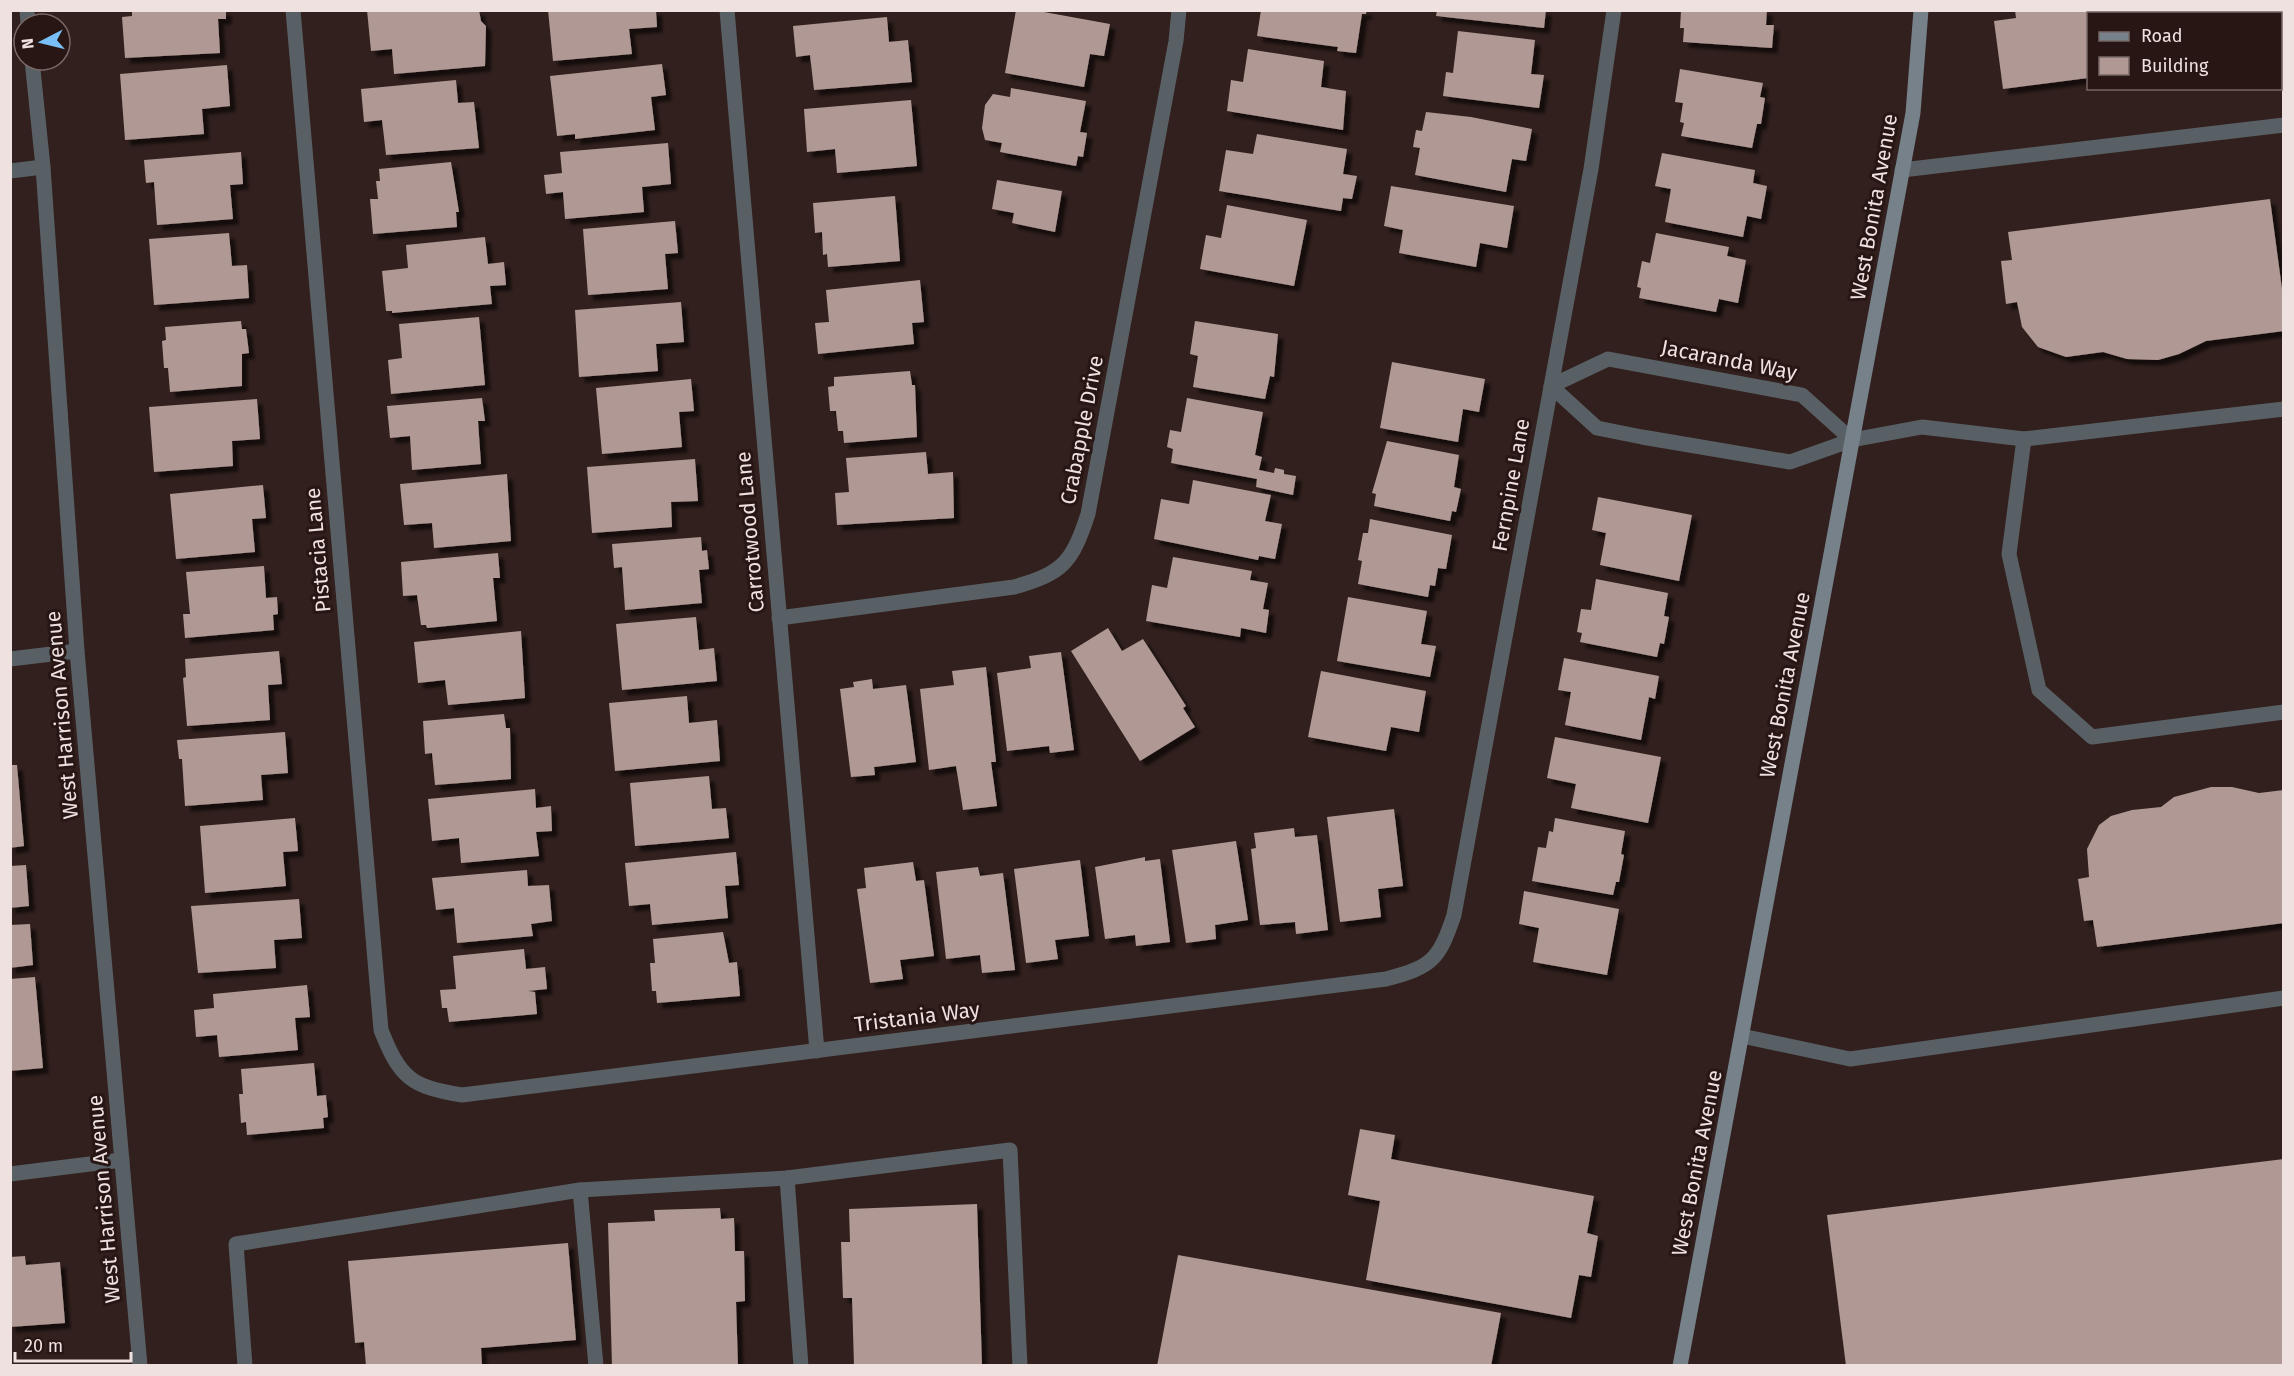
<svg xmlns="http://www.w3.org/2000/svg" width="2294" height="1376" viewBox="0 0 2294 1376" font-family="'Fira Sans',sans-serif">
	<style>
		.building { fill: #b09894; filter: url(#shadow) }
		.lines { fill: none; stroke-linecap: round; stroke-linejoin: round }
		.service { stroke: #596065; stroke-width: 15 }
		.minor { stroke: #596065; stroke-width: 15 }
		.secondary { stroke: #76818a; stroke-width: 15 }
		.labels { text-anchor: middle; stroke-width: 6; stroke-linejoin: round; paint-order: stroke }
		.street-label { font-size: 21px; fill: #eee1df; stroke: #271613 }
	</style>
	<defs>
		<filter id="shadow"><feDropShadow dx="5.5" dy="5.5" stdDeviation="1.5" flood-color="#0009"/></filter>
	</defs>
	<rect width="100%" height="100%" fill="#31201d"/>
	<g class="building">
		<path d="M132 10H226V19H218L220 53 125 58 122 17 132 16Z"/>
		<path d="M367 10H479L481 21 486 26 485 66 394 74 392 49 371 51Z"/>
		<path d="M548 10H656L657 27 629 29 632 54 553 61Z"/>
		<path d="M1016 10H1033L1110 24 1104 56 1090 54 1084 87 1005 73Z"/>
		<path d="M1261 10H1367L1366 14H1362L1356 53 1337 51 1338 47 1257 36Z"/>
		<path d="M1437 10H1546L1544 28 1436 16Z"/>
		<path d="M1681 10H1767L1766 25H1774L1772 48 1683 42 1684 28H1680Z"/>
		<path d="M2015 10H2212L2213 14H2088V78L2003 89 1994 21 2016 18Z"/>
		<path d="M2249 10H2284V65H2280V14H2249Z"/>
		<path d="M887 17 889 42 908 40 912 82 814 90 810 55 796 57 793 26Z"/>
		<path d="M1458 31 1535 40 1531 74 1544 75 1539 108 1443 96 1446 72 1453 73Z"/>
		<path d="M1248 49 1324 61 1321 87 1346 91 1343 130 1227 111 1231 80 1243 82Z"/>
		<path d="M662 64 666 95 651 97 655 130 575 139V134L557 136 550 76Z"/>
		<path d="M227 65 230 106 202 109 204 134 125 140 120 74Z"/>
		<path d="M1680 69 1763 83 1760 97 1765 98 1761 124H1757L1752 148 1681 136 1684 123 1680 122 1683 103 1675 102Z"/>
		<path d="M456 80 458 103 474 102 479 148 386 155 382 120 364 122 361 89Z"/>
		<path d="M1011 88 1086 101 1080 132 1087 133 1083 157 1078 156 1076 166 1000 152 1002 143 985 140 982 128 985 105 993 94 1010 97Z"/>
		<path d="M911 100 917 166 837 173 835 149 807 152 804 109Z"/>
		<path d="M1426 112 1471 117 1532 129 1526 161 1512 159 1506 192 1415 175 1420 148 1413 147 1416 130 1422 131Z"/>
		<path d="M1257 134 1347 149 1343 174 1357 176 1352 199 1343 198 1341 211 1219 191 1226 150 1253 154Z"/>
		<path d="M668 143 671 184 642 187 644 212 565 219 563 192 546 194 544 175 562 173 560 152Z"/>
		<path d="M241 152 243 184 230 185 233 219 157 225 154 182 146 183 144 160Z"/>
		<path d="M1662 153 1755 170 1753 183 1767 186 1761 219 1747 216 1743 237 1665 222 1671 189 1655 186Z"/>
		<path d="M451 162 459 212H456L457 227 373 234 370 199H378L376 181H380L379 169Z"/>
		<path d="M997 180 1062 191 1055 232 1012 223 1014 213 992 209Z"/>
		<path d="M1391 186 1514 206 1507 248 1480 243 1476 267 1399 253 1403 230 1384 226Z"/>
		<path d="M895 196 900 261 828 267 827 254 823 255 822 232 815 233 813 203Z"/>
		<path d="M2270 199 2284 304V331L2206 341 2179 354 2158 360 2127 359 2103 352 2066 357 2038 347 2022 327 2017 302 2006 304 2001 261 2012 260 2008 232Z"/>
		<path d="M1227 205 1307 220 1294 286 1200 269 1206 235 1221 238Z"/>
		<path d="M675 221 678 253 665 254 668 289 588 295 583 229Z"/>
		<path d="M229 233 232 266 247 265 249 298 154 305 149 239Z"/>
		<path d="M1656 233 1729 247 1727 256 1746 260 1738 303 1719 299 1716 312 1639 298 1641 288 1637 287 1642 261 1650 263Z"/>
		<path d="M485 237 488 264 504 262 506 285 490 286 492 304 392 313V311H386L382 271 408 268 406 245Z"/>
		<path d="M920 280 924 322 912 323 914 344 818 354 815 323 829 322 826 290Z"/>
		<path d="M681 302 684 342 656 344 658 371 579 377 575 310Z"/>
		<path d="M479 317 485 385 391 394 388 360 402 358 399 324Z"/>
		<path d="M241 321 242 329H246L249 353 242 354V386L170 392 168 368H164L162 341 166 340 165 327Z"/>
		<path d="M1195 321 1278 334 1274 377 1270 376 1265 399 1193 387 1198 356 1190 354Z"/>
		<path d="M1392 362 1485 379 1479 412 1463 409 1458 442 1380 428Z"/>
		<path d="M910 371 912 385H915L917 437 844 443 843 431H838L836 411H830L828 387 834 386V377Z"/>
		<path d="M691 379 694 411 679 412 682 447 602 454 596 388Z"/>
		<path d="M482 398 485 421H478L481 464 412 470 410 436 390 438 387 406Z"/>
		<path d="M1187 398 1263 412 1255 455 1262 457 1259 470 1274 473 1275 468 1284 470V474L1296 476 1293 495 1256 487 1257 479 1171 463 1173 449 1167 447 1170 430 1181 432Z"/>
		<path d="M257 399 260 439 232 441 233 466 154 472 149 407Z"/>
		<path d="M1387 441 1459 455 1454 487 1461 489 1456 512 1452 511 1450 521 1374 506 1376 494 1372 493Z"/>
		<path d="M926 452 928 474 953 472 954 518 837 525 835 493 849 492 846 458Z"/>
		<path d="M695 459 698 501 671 502 672 527 592 533 587 467Z"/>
		<path d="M507 474 511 541 434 548 432 523 404 525 400 484Z"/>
		<path d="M1193 480 1271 495 1265 521 1282 524 1275 559 1259 556 1258 560 1154 539 1161 499 1189 504Z"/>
		<path d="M263 485 266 518 252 519 255 552 176 559 170 494Z"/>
		<path d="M1598 497 1692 515 1679 581 1600 565 1606 533 1592 530Z"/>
		<path d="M1370 519 1452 535 1446 569 1438 568 1435 586 1430 585 1428 597 1358 584 1362 561 1358 560 1363 533H1368Z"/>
		<path d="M701 537 702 551 707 550 709 569 699 570 702 603 625 610 622 567 614 568 612 544Z"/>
		<path d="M498 553 500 578H493L497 621 427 628 426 625H421L417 595 403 596 401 562Z"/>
		<path d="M1173 557 1252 571 1250 580 1268 583 1263 609 1269 610 1266 633 1241 628 1240 637 1146 621 1152 585 1167 588Z"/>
		<path d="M264 566 266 598 277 597 278 614 273 615 274 630 185 638 183 614H190L186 572Z"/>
		<path d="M1596 579 1668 593 1664 616 1669 617 1664 644 1660 643 1657 657 1580 642 1582 633 1577 632 1581 609 1591 610Z"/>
		<path d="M1348 597 1427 611 1421 644 1436 646 1430 677 1337 661Z"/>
		<path d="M696 617 699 650 714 648 717 681 622 690 616 624Z"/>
		<path d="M1108 628 1122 651 1143 639 1186 706 1183 708 1195 727 1140 761 1071 651Z"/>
		<path d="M521 631 525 698 448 705 445 680 418 683 414 642Z"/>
		<path d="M279 651 282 684 268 685 270 720 187 726 183 678 186 677 185 659Z"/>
		<path d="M1061 652 1074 750 1050 753 1049 746 1007 751 997 673 1031 668 1029 656Z"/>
		<path d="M1564 658 1659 676 1655 699 1649 697 1641 740 1565 725 1571 692 1558 690Z"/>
		<path d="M986 667 996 762H991L997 806 963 810 956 766 929 770 920 689 954 685 952 671Z"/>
		<path d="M1321 671 1426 691 1419 732 1391 727 1386 751 1308 737Z"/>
		<path d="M872 679 873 689 906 685 916 762 874 767 875 775 851 777 840 689 854 687 853 682Z"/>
		<path d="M687 696 689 723 717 720 720 761 615 771 609 703Z"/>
		<path d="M504 714 506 728H510L511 779 435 785 432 753 425 754 423 721Z"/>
		<path d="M285 732 288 773 261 775 263 800 185 806 182 759H179L177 740Z"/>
		<path d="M1555 737 1661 757 1648 823 1571 808 1576 784 1547 778Z"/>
		<path d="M10 765H17L24 846 10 848Z"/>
		<path d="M709 776 712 809 726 808 729 838 635 846 630 783Z"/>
		<path d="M2211 787H2232L2259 793 2284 790V923L2097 947 2093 920 2084 921 2078 879 2089 877 2087 849 2099 825 2111 816 2132 810 2161 807 2174 797Z"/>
		<path d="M535 789 536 808 551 806 552 831 536 832 539 856 461 863 459 838 432 841 428 799Z"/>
		<path d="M1394 809 1403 886 1378 889 1381 917 1340 922 1327 817Z"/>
		<path d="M295 818 298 851 283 852 286 886 205 893 200 826Z"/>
		<path d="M1555 818 1625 831 1621 854 1624 855 1619 882H1616L1613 895 1532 881 1538 847 1546 848 1549 831 1553 832Z"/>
		<path d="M1294 828 1295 837 1317 835 1328 930 1296 934 1295 922 1260 925 1251 849 1256 848 1254 833Z"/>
		<path d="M1236 841 1248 920 1215 925 1216 939 1186 943 1172 850Z"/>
		<path d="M736 852 739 885 725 886 728 918 652 925 650 904 629 906 625 863Z"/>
		<path d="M1145 857V861L1160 859 1170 942 1136 946 1135 935 1105 939 1095 867Z"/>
		<path d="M1080 860 1089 936 1055 940 1058 959 1026 963 1014 869Z"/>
		<path d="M913 862 916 881 924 880 934 956 900 960 903 979 870 983 857 889 866 888 864 868Z"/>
		<path d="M26 865 29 906 10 908V866Z"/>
		<path d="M978 867 980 876 1003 873 1015 970 982 973 980 955 946 959 936 872Z"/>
		<path d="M527 870 528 886 549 885 552 921 531 924 533 936 457 943 454 908 436 910 432 878Z"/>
		<path d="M1524 891 1619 909 1607 975 1533 962 1539 928 1519 924Z"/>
		<path d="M299 899 302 938 274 940 276 968 198 973 191 906Z"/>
		<path d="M30 924 33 965 10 968V925Z"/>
		<path d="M723 932 729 963 737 962 740 996 657 1003 656 991H652L650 963H655L653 939Z"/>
		<path d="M524 949 526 969 545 967 547 989 528 991 535 992 537 1014 449 1022 447 1008H442L440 990 456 989 453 956Z"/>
		<path d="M35 977 43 1068 10 1071V979Z"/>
		<path d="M307 985 310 1017 295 1018 298 1050 219 1057 217 1035 196 1037 194 1010 214 1008 213 994Z"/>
		<path d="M314 1063 317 1096 326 1095 328 1117 323 1118 324 1128 247 1135 246 1122 241 1123 239 1094H243L241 1069Z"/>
		<path d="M1360 1129 1395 1135 1391 1159 1594 1196 1587 1233 1598 1236 1591 1277 1579 1275 1571 1318 1366 1280 1380 1201 1348 1195Z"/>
		<path d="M2284 1159V1366H1846L1827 1215Z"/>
		<path d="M977 1204 982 1366H854L852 1298H843L841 1242H850L849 1209Z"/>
		<path d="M720 1208 721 1219 734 1218 735 1251H744L745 1301 736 1302 738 1366H612L608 1223 655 1221 654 1210Z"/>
		<path d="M568 1243 576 1340 481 1348 482 1366H366L364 1342 355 1343 348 1261Z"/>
		<path d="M1178 1255 1501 1313 1491 1366H1157Z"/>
		<path d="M25 1256 26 1265 60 1262 65 1323 10 1327V1257Z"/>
	</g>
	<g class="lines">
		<g class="service">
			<path d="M1902 170 2284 125"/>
			<path d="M2024 439 2009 554 2039 690 2092 737 2284 712"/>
			<path d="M1852 440 1922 427 2024 439 2284 409"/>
			<path d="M1742 1036 1850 1059 2284 998"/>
			<path d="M787 1178 801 1366"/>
			<path d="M580 1190 596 1366"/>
			<path d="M245 1366 236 1244 580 1190 787 1178 1010 1150 1020 1366"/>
		</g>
		<g class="minor">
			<path d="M27 10 28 24"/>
			<path d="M293 10 381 1030C400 1078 411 1087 462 1095L1386 979C1432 967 1439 960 1454 915L1591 169 1614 10"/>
			<path d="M727 10 817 1051"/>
			<path d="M32 60 43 167 77 651 140 1366"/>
			<path d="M10 171 43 167"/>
			<path d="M1608 359 1802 395 1852 440 1790 462 1642 437 1597 428 1551 386Z"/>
			<path d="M779 618 1014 587C1063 573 1072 563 1088 514L1176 41 1179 10"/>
			<path d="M10 659 77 651"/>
			<path d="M10 1174 122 1160"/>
		</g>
		<path class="secondary" d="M1680 1366 1913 113 1921 10"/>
	</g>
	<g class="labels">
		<g class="street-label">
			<text transform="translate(1874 207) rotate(-80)" y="7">West Bonita Avenue</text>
			<text transform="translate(1729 360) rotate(11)" y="7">Jacaranda Way</text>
			<text transform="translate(1082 430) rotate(-79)" y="7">Crabapple Drive</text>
			<text transform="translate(1511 485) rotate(-80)" y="7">Fernpine Lane</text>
			<text transform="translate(750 532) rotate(-95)" y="7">Carrotwood Lane</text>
			<text transform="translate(318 550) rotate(-95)" y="7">Pistacia Lane</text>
			<text transform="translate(1785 685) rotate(-79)" y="7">West Bonita Avenue</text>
			<text transform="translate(62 715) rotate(-95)" y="7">West Harrison Avenue</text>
			<text transform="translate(917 1017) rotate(-7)" y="7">Tristania Way</text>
			<text transform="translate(1697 1163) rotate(-79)" y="7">West Bonita Avenue</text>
			<text transform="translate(104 1199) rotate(-95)" y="7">West Harrison Avenue</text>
		</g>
	</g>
	<rect width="2294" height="1376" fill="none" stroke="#eee1df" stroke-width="24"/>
	<rect x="2087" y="12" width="195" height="78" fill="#271613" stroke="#776765" stroke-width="1.5"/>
	<rect x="2099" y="32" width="30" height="9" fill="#76818a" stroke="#776765" stroke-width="1.5"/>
	<text x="2141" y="42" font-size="18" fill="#eee1df">Road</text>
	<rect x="2099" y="57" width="30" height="18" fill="#b09894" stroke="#776765" stroke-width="1.5"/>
	<text x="2141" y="72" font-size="18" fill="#eee1df">Building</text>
	<g transform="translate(42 42) rotate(263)"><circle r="28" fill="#271613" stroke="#776765" stroke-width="1.5"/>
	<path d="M0-4.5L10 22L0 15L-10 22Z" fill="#78bff7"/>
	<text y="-9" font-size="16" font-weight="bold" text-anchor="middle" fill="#eee1df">N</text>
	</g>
	<path d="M15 1352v9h116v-9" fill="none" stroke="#eee1df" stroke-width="3"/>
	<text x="24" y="1352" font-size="18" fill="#eee1df" stroke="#271613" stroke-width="4.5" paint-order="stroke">20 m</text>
</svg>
